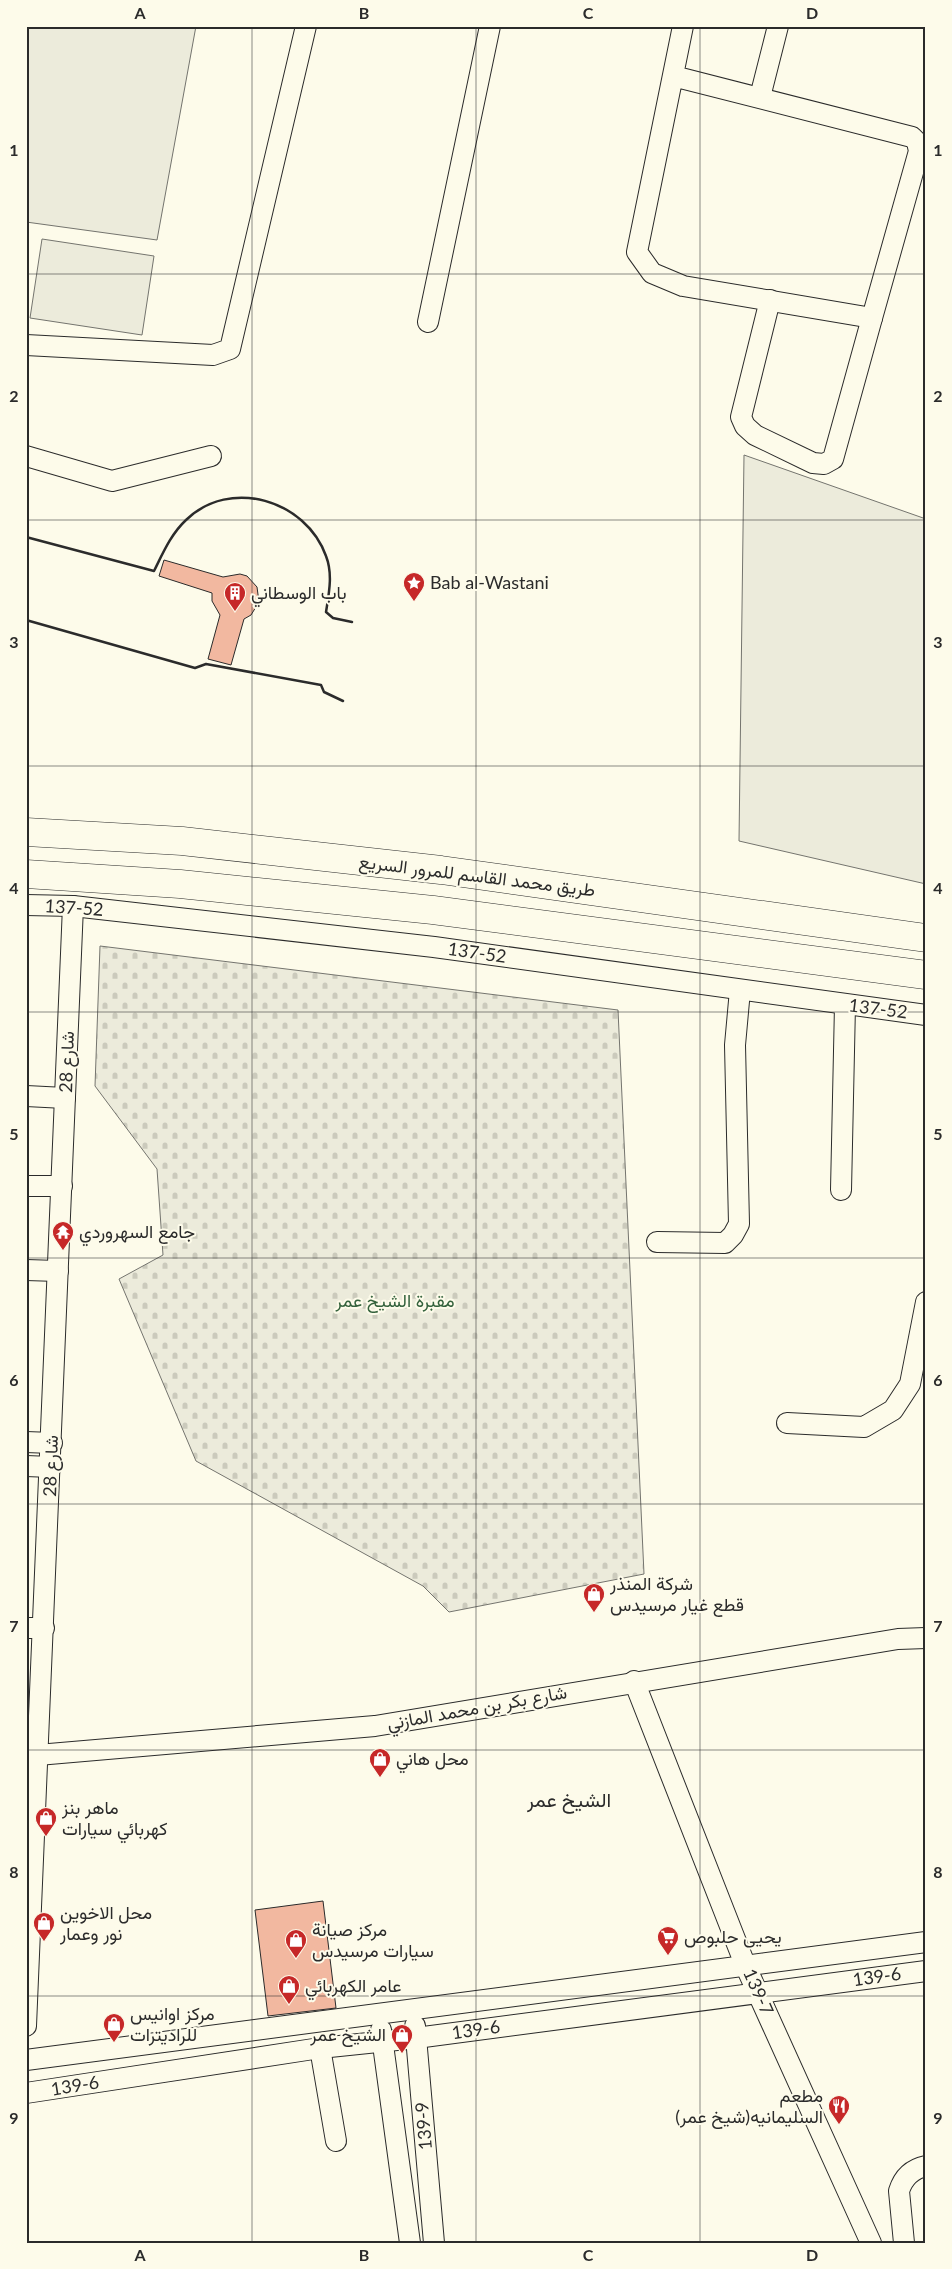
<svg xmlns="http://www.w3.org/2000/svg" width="952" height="2269" viewBox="0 0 952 2269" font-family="Lato,Vazirmatn,sans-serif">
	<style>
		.green { fill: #ecebdb; stroke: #74746e }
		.cemetery { fill: url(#cemetery-stones); stroke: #74746e }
		.building { fill: #f2b8a0; stroke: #2b2b2b }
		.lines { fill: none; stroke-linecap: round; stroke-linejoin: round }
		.minor-casing { stroke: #2b2b2b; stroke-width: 22 }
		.highway-casing { stroke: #2b2b2b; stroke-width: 29 }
		.minor { stroke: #fdfbea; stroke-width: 20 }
		.highway { stroke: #fdfbea; stroke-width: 28 }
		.wall { stroke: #2b2b2b; stroke-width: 2.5 }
		.grid { fill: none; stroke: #2b2b2b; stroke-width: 1; stroke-opacity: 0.55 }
		.labels { text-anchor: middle; stroke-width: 4; stroke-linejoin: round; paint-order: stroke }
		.poi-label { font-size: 18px; fill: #2b2b2b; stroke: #fdfbea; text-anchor: start }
		.street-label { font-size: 18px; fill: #2b2b2b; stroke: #fdfbea }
		.park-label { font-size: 18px; fill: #34623c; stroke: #fdfbea }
		.quarter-label { font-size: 20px; fill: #2b2b2b; stroke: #fdfbea }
		.neatline { fill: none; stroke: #2b2b2b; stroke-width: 2 }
		.grid-label { font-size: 16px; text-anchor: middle; font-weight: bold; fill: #2b2b2b }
	</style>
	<defs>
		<pattern id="cemetery-stones" width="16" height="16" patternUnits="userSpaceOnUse" patternTransform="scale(1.25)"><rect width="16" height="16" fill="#ecebdb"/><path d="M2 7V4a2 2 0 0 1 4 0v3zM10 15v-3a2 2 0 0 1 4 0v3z" fill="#cbcabc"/></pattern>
	</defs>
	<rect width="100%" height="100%" fill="#fdfbea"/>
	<g class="green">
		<path d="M26 26H196L157 240 26 222Z"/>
		<path d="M42 239 154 256 142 335 30 318Z"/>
		<path d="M744 455 926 519V884L739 841Z"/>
	</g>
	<path class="cemetery" d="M100 946 618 1010 644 1574 449 1612 423 1586 196 1461 119 1279 163 1255 157 1169 95 1086Z"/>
	<g class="building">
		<path d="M164 560 223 577 240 574 247 576 257 587 259 602 251 615 244 619 231 665 208 659 220 615 212 601V593L159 576Z"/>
		<path d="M323 1901 336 2008 268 2016 255 1910Z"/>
	</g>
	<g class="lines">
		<g class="minor-casing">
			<g id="minor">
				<path d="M673 76 912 137 917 142 919 151 872 318 683 286 652 273 637 252 683 26"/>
				<path d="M760 97 778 26"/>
				<path d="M770 300 741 417 745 426 755 435 813 463 824 464 833 459 872 318"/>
				<path d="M428 322 490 26"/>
				<path d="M26 345 213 355 230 349 306 26"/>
				<path d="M26 456 112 481 211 456"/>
				<path d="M26 905 73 906 434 947 926 1015"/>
				<path d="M26 1096 65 1098"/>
				<path d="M26 1186H62"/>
				<path d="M841 1190 845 1005"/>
				<path d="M657 1242 725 1243 733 1235 739 1224 735 1045 740 990"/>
				<path d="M26 1270 58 1271"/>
				<path d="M787 1423 864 1427 893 1410 910 1384 926 1302"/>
				<path d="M26 1442 52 1443"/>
				<path d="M26 1466 51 1467"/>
				<path d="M26 1628H44"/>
				<path d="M634 1681 746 1967 871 2243"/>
				<path d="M26 1756 375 1726 898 1639 926 1638"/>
				<path d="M26 2026 73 906"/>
				<path d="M415 2026 434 2243"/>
				<path d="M381 2030 410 2243"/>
				<path d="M320 2048 336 2141"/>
				<path d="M26 2060 926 1942"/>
				<path d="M26 2093 320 2048 416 2038 926 1971"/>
				<path d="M904 2243 899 2191C903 2178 912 2169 926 2166"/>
			</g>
		</g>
		<g class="highway-casing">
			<g id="highway">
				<path d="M26 832 182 841 441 870 926 938"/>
				<path d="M26 874 180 884 433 910 926 975"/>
			</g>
		</g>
		<use href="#minor" class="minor"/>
		<use href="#highway" class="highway"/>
		<g class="wall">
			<path d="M26 537 154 571C163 553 171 534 186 520 230 477 306 500 326 556 333 574 329 593 326 612L333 618 352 622"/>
			<path d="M26 620 195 668 206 664 321 685 324 692 343 701"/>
		</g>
	</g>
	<path class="grid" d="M252 26V2243M476 26V2243M700 26V2243M26 274H926M26 520H926M26 766H926M26 1012H926M26 1258H926M26 1504H926M26 1750H926M26 1996H926"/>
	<defs>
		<g id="sight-pin" transform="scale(1.125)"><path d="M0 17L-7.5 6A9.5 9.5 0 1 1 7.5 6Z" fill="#c62828" stroke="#fdfbea"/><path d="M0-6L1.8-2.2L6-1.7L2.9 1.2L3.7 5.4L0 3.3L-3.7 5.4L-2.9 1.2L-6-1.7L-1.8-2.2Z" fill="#fff"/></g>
		<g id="building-pin" transform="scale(1.125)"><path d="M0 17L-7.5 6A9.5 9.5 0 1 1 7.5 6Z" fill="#c62828" stroke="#fdfbea"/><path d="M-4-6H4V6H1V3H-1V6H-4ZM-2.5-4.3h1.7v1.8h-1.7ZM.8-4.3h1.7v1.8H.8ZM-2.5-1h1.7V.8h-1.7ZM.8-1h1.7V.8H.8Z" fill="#fff"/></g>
		<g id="temple-pin" transform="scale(1.125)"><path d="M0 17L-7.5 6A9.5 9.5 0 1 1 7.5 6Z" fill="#c62828" stroke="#fdfbea"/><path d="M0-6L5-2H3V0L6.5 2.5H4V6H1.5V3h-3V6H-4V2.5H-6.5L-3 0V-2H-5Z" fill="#fff"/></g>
		<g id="shop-pin" transform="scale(1.125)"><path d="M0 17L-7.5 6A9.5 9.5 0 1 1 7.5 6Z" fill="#c62828" stroke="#fdfbea"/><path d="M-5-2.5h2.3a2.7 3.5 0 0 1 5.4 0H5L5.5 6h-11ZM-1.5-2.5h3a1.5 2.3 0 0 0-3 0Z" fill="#fff"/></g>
		<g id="supermarket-pin" transform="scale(1.125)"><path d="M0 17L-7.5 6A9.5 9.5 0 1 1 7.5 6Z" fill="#c62828" stroke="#fdfbea"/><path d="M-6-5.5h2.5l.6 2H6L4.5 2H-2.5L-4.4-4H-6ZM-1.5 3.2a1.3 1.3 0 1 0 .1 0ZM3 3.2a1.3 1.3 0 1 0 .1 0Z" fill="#fff"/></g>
		<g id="restaurant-pin" transform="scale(1.125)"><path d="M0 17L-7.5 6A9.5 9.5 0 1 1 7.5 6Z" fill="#c62828" stroke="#fdfbea"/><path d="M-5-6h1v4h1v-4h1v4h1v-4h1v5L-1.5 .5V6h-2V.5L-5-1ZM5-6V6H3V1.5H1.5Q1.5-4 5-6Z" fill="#fff"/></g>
	</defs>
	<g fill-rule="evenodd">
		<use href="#sight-pin" x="414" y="583"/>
		<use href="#building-pin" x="235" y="593"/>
		<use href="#temple-pin" x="63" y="1232"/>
		<use href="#shop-pin" x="594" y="1594"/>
		<use href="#shop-pin" x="380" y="1759"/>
		<use href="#shop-pin" x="46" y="1818"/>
		<use href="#shop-pin" x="44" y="1923"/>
		<use href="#supermarket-pin" x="668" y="1937"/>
		<use href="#shop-pin" x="296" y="1940"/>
		<use href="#shop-pin" x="289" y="1986"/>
		<use href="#shop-pin" x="114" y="2024"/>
		<use href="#shop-pin" x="402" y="2035"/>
		<use href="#restaurant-pin" x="839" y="2106"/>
	</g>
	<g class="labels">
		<g class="poi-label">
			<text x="430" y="589">Bab al-Wastani</text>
			<text x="251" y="599">باب الوسطاني</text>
			<text x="79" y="1238">جامع السهروردي</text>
			<text x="610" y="1590">شركة المنذر<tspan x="610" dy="21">قطع غيار مرسيدس</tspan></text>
			<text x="396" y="1765">محل هاني</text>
			<text x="62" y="1814">ماهر بنز<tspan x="62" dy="21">كهربائي سيارات</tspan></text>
			<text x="60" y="1919">محل الاخوين<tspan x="60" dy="21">نور وعمار</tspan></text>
			<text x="312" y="1936">مركز صيانة<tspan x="312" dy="21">سيارات مرسيدس</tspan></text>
			<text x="684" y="1943">يحيى حلبوص</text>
			<text x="305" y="1992">عامر الكهربائي</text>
			<text x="130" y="2020">مركز اوانيس<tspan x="130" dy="21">للراديترات</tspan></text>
			<text x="386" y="2041" text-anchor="end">الشيخ عمر</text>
			<text x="823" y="2102" text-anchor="end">مطعم<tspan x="823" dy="21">السليمانيه(شيخ عمر)</tspan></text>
		</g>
		<g class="street-label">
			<text transform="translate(477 876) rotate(7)" y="6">طريق محمد القاسم للمرور السريع</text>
			<text transform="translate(74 908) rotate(4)" y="6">137-52</text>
			<text transform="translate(477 953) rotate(8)" y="6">137-52</text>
			<text transform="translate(878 1009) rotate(7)" y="6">137-52</text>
			<text transform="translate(67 1062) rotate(-88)" y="6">شارع 28</text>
			<text transform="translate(51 1466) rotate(-88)" y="6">شارع 28</text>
			<text transform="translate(477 1708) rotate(-10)" y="6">شارع بكر بن محمد المازني</text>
			<text transform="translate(877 1977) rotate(-8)" y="6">139-6</text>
			<text transform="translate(758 1992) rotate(66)" y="6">139-7</text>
			<text transform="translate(476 2030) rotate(-8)" y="6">139-6</text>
			<text transform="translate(75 2086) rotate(-9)" y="6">139-6</text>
			<text transform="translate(424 2126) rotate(-95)" y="6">139-9</text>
		</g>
		<g class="park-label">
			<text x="395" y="1307">مقبرة الشيخ عمر</text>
		</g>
		<g class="quarter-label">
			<text x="569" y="1807">الشيخ عمر</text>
		</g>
	</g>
	<rect width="952" height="2269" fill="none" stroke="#fdfbea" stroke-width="55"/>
	<rect x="28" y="28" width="896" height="2214" class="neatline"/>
	<g class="grid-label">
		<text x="140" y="19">A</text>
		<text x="364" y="19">B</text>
		<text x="588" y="19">C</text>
		<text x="812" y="19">D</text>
		<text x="14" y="156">1</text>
		<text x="938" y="156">1</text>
		<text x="14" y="402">2</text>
		<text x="938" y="402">2</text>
		<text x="14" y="648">3</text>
		<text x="938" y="648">3</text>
		<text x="14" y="894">4</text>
		<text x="938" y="894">4</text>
		<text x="14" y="1140">5</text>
		<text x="938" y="1140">5</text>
		<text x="14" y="1386">6</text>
		<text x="938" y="1386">6</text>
		<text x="14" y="1632">7</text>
		<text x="938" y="1632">7</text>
		<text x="14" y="1878">8</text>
		<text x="938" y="1878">8</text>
		<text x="14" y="2124">9</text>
		<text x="938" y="2124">9</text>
		<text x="140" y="2261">A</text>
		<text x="364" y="2261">B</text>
		<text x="588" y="2261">C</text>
		<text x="812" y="2261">D</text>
	</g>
</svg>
